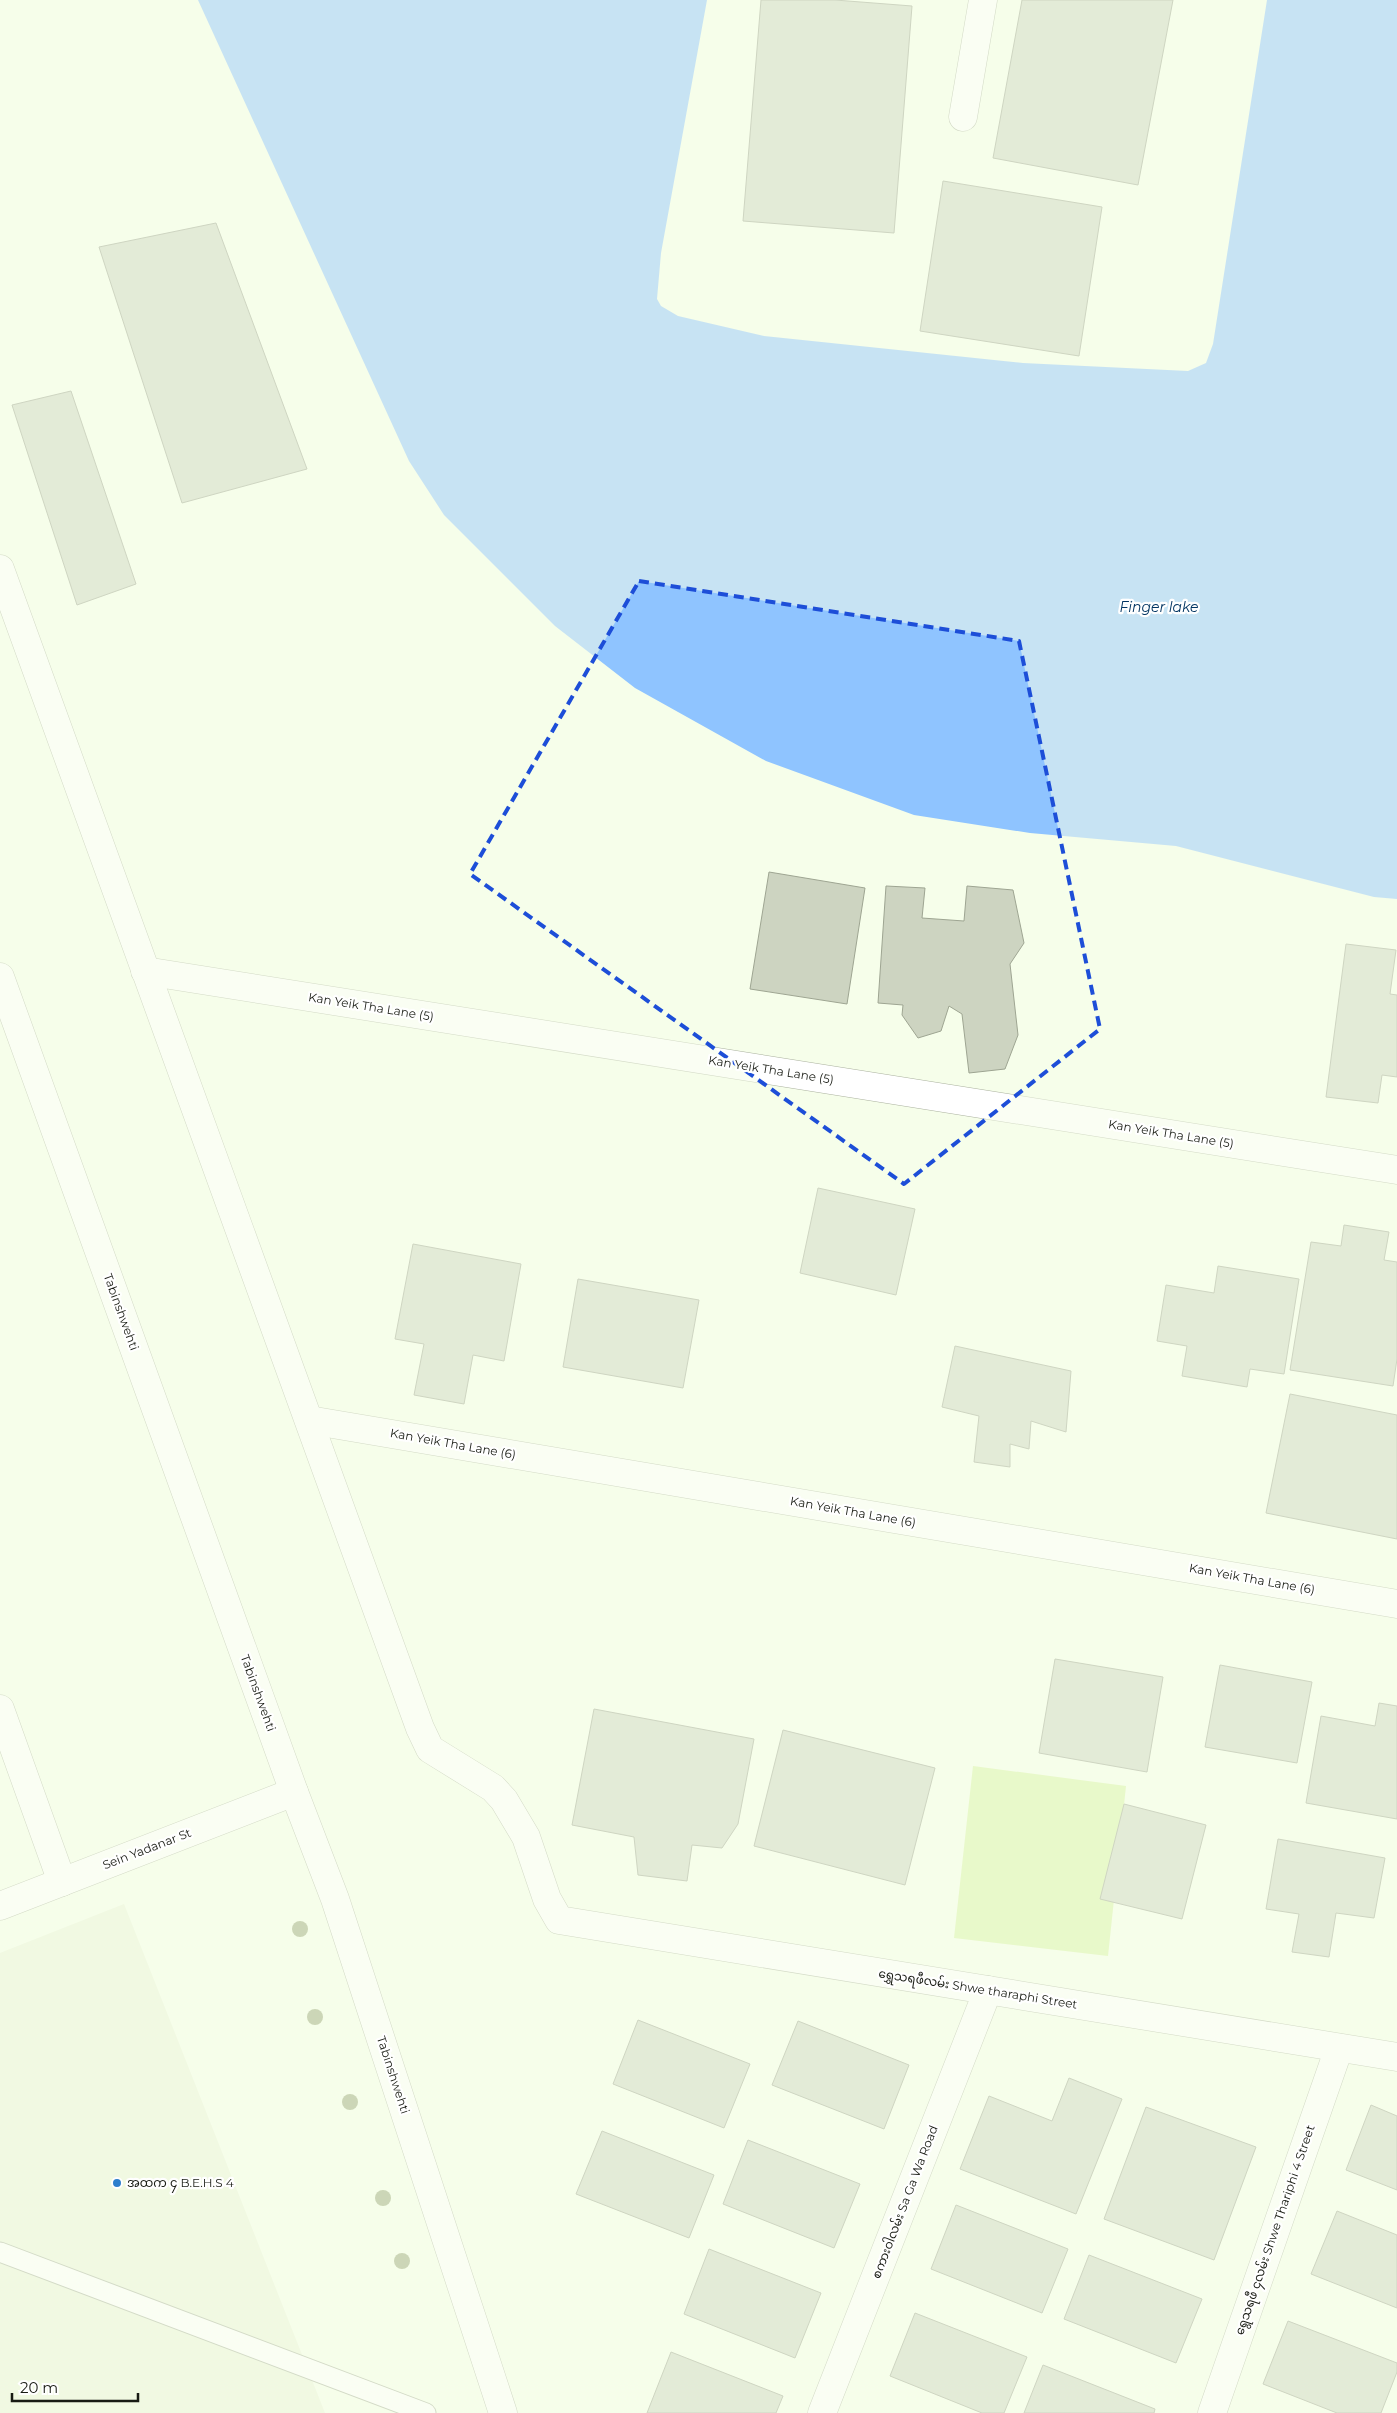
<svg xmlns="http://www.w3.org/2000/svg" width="1397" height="2413" viewBox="0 0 1397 2413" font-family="Montserrat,'Noto Sans Myanmar',sans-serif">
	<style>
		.built { fill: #eaf4d9 }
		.green { fill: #d8f3a4 }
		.water { fill: #8fc4ff }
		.building { fill: #cdd4c1; stroke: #9ea592 }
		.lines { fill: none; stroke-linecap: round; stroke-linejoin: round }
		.service-casing { stroke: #aab19e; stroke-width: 21 }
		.minor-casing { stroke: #aab19e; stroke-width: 29 }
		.secondary-casing { stroke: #aab19e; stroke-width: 29 }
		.service { stroke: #fff; stroke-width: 19 }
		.minor { stroke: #fff; stroke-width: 28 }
		.secondary { stroke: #fff; stroke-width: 28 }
		.tree { fill: #99a77a }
		.marked { fill: none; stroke: #1d4ed8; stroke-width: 4; stroke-dasharray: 10 6; stroke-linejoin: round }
		.poi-dot { fill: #2d7ecd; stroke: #fff; stroke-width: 2 }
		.labels { text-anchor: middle; stroke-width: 4.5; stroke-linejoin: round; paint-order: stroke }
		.street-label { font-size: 12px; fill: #181b13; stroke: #fff }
		.poi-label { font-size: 12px; fill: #181b13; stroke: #fff; text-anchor: start }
		.water-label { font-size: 14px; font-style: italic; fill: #023562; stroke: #fff }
	</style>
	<rect width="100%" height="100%" fill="#f6feea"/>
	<path class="built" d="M124 1904 325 2413H0V1953Z"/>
	<path class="green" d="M973 1766 1126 1786 1108 1956 954 1938Z"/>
	<path class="water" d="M198 0H707L661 253 657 299 661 306 678 316 764 336 1023 363 1188 371 1206 363 1213 344 1267 0H1397V899L1374 897 1176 846 1030 833 914 815 766 761 635 688 555 626 444 515 409 461Z"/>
	<g class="building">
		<path d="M761 0H835L912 6 894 233 743 221Z"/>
		<path d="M1022 0H1173L1138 185 993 158Z"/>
		<path d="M943 181 1102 207 1079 356 920 331Z"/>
		<path d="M216 223 307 469 182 503 99 247Z"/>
		<path d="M71 391 136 584 77 605 12 405Z"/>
		<path d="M769 872 865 888 847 1004 750 989Z"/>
		<path d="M886 886 925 888 922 918 964 921 967 886 1013 890 1024 943 1010 964 1018 1035 1005 1069 969 1073 962 1014 949 1006 941 1031 918 1038 902 1015 903 1005 878 1003Z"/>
		<path d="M1346 944 1396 950 1390 994 1397 995V1077L1382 1075 1378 1103 1326 1097Z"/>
		<path d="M818 1188 915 1209 896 1295 800 1273Z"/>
		<path d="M1344 1225 1389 1232 1384 1260 1397 1262V1359L1393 1386 1290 1370 1311 1242 1341 1246Z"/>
		<path d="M413 1244 521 1264 504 1361 473 1355 464 1404 414 1395 424 1344 395 1339Z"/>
		<path d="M1218 1266 1299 1279 1284 1374 1250 1369 1247 1387 1182 1376 1187 1346 1157 1341 1166 1285 1214 1293Z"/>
		<path d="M578 1279 699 1300 683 1388 563 1367Z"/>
		<path d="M955 1346 1071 1371 1066 1432 1031 1421 1029 1449 1010 1444V1467L974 1462 979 1416 942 1407Z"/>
		<path d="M1290 1394 1397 1415V1539L1266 1513Z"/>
		<path d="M1055 1659 1163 1677 1147 1772 1039 1753Z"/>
		<path d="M1220 1665 1312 1682 1297 1763 1205 1747Z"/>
		<path d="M1379 1703 1397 1706V1819L1306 1803 1321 1716 1375 1726Z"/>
		<path d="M594 1709 754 1739 738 1824 722 1848 692 1845 687 1881 638 1875 634 1837 572 1825Z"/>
		<path d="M783 1730 935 1768 905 1885 754 1846Z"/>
		<path d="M1124 1804 1206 1825 1182 1919 1100 1899Z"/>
		<path d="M1278 1839 1385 1858 1374 1918 1336 1913 1329 1957 1292 1952 1299 1914 1266 1909Z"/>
		<path d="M638 2020 750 2064 724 2128 613 2084Z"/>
		<path d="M798 2021 909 2065 884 2129 772 2085Z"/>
		<path d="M1069 2078 1122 2099 1076 2214 960 2169 989 2096 1052 2121Z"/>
		<path d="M1371 2105 1397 2116V2190L1346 2170Z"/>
		<path d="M1146 2107 1256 2147 1214 2260 1104 2219Z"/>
		<path d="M602 2131 714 2175 689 2238 576 2194Z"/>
		<path d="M748 2140 860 2184 834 2248 723 2204Z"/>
		<path d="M956 2205 1068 2249 1042 2313 931 2269Z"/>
		<path d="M1337 2211 1397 2235V2308L1311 2274Z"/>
		<path d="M709 2249 821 2293 795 2358 684 2314Z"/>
		<path d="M1089 2255 1202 2299 1176 2363 1064 2319Z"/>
		<path d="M915 2313 1027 2357 1004 2413H982L890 2376Z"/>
		<path d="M1288 2321 1397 2363V2372L1381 2413H1337L1263 2384Z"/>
		<path d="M671 2352 783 2396 776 2413H647Z"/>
		<path d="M1043 2365 1155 2409 1154 2413H1024Z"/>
	</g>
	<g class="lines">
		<g class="service-casing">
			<path id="service" d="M0 2252 426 2413"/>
		</g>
		<g class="minor-casing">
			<g id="minor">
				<path d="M963 117 983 0"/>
				<path d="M0 569 420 1728 430 1749 493 1788 504 1800 526 1837 547 1899 559 1920 1397 2057"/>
				<path d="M145 971 1397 1170"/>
				<path d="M309 1420 1397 1604"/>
				<path d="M0 1709 62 1882"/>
				<path d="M0 1906 294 1792"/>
				<path d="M822 2413 988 1990"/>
				<path d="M1212 2413 1339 2048"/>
			</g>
		</g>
		<g class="secondary-casing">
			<path id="secondary" d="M0 977 294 1792 335 1899 503 2413"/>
		</g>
		<use href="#service" class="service"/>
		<use href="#minor" class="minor"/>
		<use href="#secondary" class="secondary"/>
	</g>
	<g class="tree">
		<circle cx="300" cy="1929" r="8"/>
		<circle cx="315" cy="2017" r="8"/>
		<circle cx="350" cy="2102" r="8"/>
		<circle cx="383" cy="2198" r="8"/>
		<circle cx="402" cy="2261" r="8"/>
	</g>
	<path d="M0 0H1397V2413H0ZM639 581 1019 641 1100 1029 904 1184 470 874Z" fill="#f6feea" fill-opacity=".55" fill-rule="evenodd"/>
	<path class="marked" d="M639 581 1019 641 1100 1029 904 1184 470 874Z"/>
	<circle class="poi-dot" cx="117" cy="2183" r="5"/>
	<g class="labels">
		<g class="street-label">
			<text transform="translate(371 1007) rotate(9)" y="4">Kan Yeik Tha Lane (5)</text>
			<text transform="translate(771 1070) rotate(9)" y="4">Kan Yeik Tha Lane (5)</text>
			<text transform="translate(1171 1134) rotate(9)" y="4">Kan Yeik Tha Lane (5)</text>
			<text transform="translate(121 1312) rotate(70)" y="4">Tabinshwehti</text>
			<text transform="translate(453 1444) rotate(10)" y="4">Kan Yeik Tha Lane (6)</text>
			<text transform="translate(853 1512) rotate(10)" y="4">Kan Yeik Tha Lane (6)</text>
			<text transform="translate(1252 1579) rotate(10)" y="4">Kan Yeik Tha Lane (6)</text>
			<text transform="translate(258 1693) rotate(70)" y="4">Tabinshwehti</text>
			<text transform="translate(147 1849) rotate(-21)" y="4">Sein Yadanar St</text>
			<text transform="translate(978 1989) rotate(9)" y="4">ရွှေသရဖီလမ်း Shwe tharaphi Street</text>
			<text transform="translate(393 2075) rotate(72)" y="4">Tabinshwehti</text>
			<text transform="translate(905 2202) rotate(-69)" y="4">စကားဝါလမ်း Sa Ga Wa Road</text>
			<text transform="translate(1275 2230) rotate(-71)" y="4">ရွေသရဖီ ၄လမ်း Shwe Thariphi 4 Street</text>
		</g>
		<g class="poi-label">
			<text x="127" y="2187">အထက ၄ B.E.H.S 4</text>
		</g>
		<g class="water-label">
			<text x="1159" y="612">Finger lake</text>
		</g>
	</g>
	<path d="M12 2393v8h126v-8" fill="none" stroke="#181b13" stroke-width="2.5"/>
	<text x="20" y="2393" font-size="15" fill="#181b13" stroke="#ffffff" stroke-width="4" paint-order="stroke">20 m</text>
</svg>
